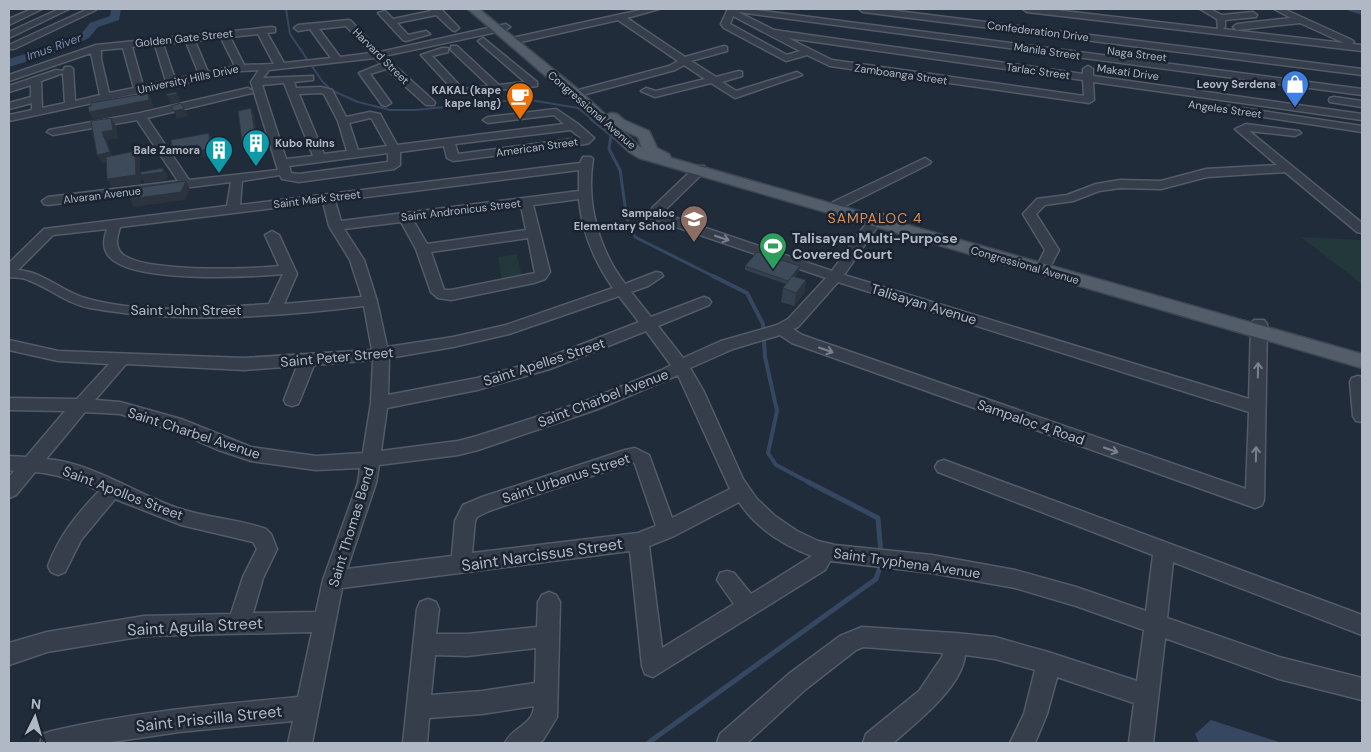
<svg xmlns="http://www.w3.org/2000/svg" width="1371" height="752" viewBox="0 0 1371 752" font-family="'DM Sans',sans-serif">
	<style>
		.green { fill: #23383b }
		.water { fill: #354761 }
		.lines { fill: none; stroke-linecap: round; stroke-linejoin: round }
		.stream-far3 { stroke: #354761; stroke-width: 2 }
		.stream-far2 { stroke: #354761; stroke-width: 3 }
		.stream-far1 { stroke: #354761; stroke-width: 4 }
		.stream { stroke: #354761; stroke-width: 5 }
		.river { fill: #354761; fill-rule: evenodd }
		.minor-casing { stroke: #535b68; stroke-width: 3 }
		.major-casing { stroke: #3e4753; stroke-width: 3 }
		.minor { fill: #353e4a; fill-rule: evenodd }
		.major { fill: #535d6a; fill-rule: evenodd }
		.wall { fill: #34404d }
		.shaded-wall { fill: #2b343e }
		.building { fill: #3d4a59; stroke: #2b343e }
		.oneway { stroke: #79818e }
		.labels { text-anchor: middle; stroke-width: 5; stroke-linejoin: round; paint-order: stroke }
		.far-street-label { font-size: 11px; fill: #b0b8c6; stroke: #1a232f }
		.far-poi-label { font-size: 11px; font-weight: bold; fill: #b0b8c6; stroke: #1a232f; text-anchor: end }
		.far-water-label { font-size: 12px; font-style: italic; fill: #778eaf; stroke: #1a232f }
		.far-quarter-label { font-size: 14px; letter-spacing: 1px; fill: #d5915d; stroke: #1a232f }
		.poi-label { font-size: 14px; font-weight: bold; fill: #b0b8c6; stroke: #1a232f; text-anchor: start }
		.street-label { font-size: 14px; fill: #b0b8c6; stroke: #1a232f }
		.near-street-label { font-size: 16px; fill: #b0b8c6; stroke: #1a232f }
	</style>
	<rect width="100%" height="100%" fill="#212c3a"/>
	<g class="green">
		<path d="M1301 237 1362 240V284Z"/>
		<path d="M517 254 522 277 502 280 498 257Z"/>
	</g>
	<path class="water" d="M1211 720 1282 743H1199L1195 734Z"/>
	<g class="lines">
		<path class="stream-far3" d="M286 9 290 34 322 81 331 90 358 102 390 110H415L524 99 578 108 593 120"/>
		<path class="stream-far2" d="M591 119 611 135 609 149 620 170 627 219 635 237 715 277"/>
		<path class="stream-far1" d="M713 276 747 293 763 324 765 357 777 411 768 453 776 465 810 483"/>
		<g class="stream">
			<path d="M808 482 878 518 881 554"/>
			<path d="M648 743 876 579 881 564"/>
		</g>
		<g class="river">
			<path d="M111 9H121L119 20 98 27 89 38 61 51 9 67V59L53 45 81 34 90 23 110 16Z"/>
			<path d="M1348 9H1362V15L1349 11Z"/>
		</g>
		<g class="minor-casing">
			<g id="minor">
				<path d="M32 9H42L9 25V19Z"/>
				<path d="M59 9H69L9 38V32Z"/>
				<path d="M88 9 96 10 14 49H9V45Z"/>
				<path d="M430 9 442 10 459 28 455 31 452 30 436 15 397 23 408 35 426 31 430 34 406 41 403 40 378 13 385 11 393 19 431 11Z"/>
				<path d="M645 9H659L627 18 685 57 724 46 727 47V51L691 61 716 77 739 71 742 72V76L722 82 736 91 797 72 802 75 735 98 711 83 655 97 641 91 646 88 656 91 705 79 684 65 675 70 575 97 571 96V92L669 66 678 61 618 20 512 44 507 41 512 38Z"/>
				<path d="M728 9H749L1362 89V95L738 12 774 30 1083 74V69L1088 66 1093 69V76L1362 114V120L1093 82 1094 100 1089 103 830 66 807 55 786 61 724 28 721 24ZM733 16 800 51 787 55 730 24ZM788 38 1083 80 1084 96 832 60Z"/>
				<path d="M859 9H881L1362 69V75L863 12Z"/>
				<path d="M1023 9H1047L1218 29 1217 19 1200 9H1210L1222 15 1253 12 1257 15 1256 17 1225 20V27L1223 29 1344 43 1300 23 1237 30 1233 27 1237 24 1291 18 1274 9H1284L1352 40 1354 42 1352 44 1362 45V51L1027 12Z"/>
				<path d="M348 20 351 21 380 52 506 24 510 27 506 30 384 56 434 101 435 103 434 105H426L386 69 370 74 391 103 386 106 382 105 359 73 381 64 375 58 269 70 263 78 313 76V80L294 82 296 88 321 87 332 90 346 117 370 112 380 114 397 145 564 124 554 115 488 123 483 120 488 117 556 109 578 124 594 138 589 143 585 144 453 161 447 158 444 146 400 152V165L394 169 299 182 282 179 280 175 242 181 240 205 580 163 583 157H591L593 159C586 203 598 248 625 284L656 272 661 273 663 276 648 286 631 292 651 317 704 297 709 299 711 302 709 305 658 326 683 358 721 341 777 325 788 319 826 278 650 218 649 215 652 208 696 166H704L706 169 704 172 662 213 832 271 873 214H883L884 217 844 275 1249 399 1251 324 1254 320H1264L1267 324 1264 500 1262 505 1255 508 792 343 780 335 733 349 690 368 704 392 743 479 757 499 775 516 797 531 818 541 835 545 932 555 1015 570 1076 587 1146 611 1153 555 938 472 935 467 938 462 944 460 1362 615V635L1173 562 1167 618 1279 657 1362 678V700L1279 679 1165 638 1153 743H1129L1134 703 1057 677 1047 714 1035 743H1010L1024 714 1035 670 995 659 965 655C962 687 916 723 893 743H863L866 734 919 691 942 657 943 653 863 647 856 650 806 689 747 743H717L720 734 790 673 840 636 862 627 955 633 995 637 1048 652 1137 681 1144 630 1076 606 1015 588 932 573 830 561 825 570 653 677 645 674 642 666 630 551 342 588 312 743H288L293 721 179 732 105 743H40L43 734 52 731C133 712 215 705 298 697L312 632 144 636 47 652 9 665V643L47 632 144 616 231 614 243 577 257 549 253 542 181 525 115 499 81 540 65 572 58 575 51 572 48 566C59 536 77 514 99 491 78 481 58 474 35 472L16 495 9 498V477L14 471 9 470V456L26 457 65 411 9 410V398L77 399 109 364 58 361 9 350V340L58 351 244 358 372 350 364 306C276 317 178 324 90 308 65 303 50 288 28 280 22 277 15 278 9 277V263L44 229 227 206 231 182 48 205 44 204 42 201 48 197 178 181 137 120 53 135 47 132 49 130 140 113 248 88 253 91 252 93 147 118 189 180 278 170 251 82 259 70 241 71 9 121V115L32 110V103L9 109V103L31 97V85L9 92V86L56 70 63 71 65 67H71L73 69 75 101 100 95 91 53 9 81V75L96 45 272 27 275 28V32L267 33 284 63 331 58 310 29 298 31 294 28 298 25ZM346 26 371 53 340 57 319 29ZM258 34 274 64 244 65 230 37ZM221 38 235 66 208 72 195 41ZM186 42 199 74 175 79 163 44ZM155 45 166 81 143 86 132 47ZM123 48 134 88 109 93 101 59V50ZM63 73 65 103 42 108 41 81ZM284 83 313 156 286 159 262 85ZM321 93 324 94 338 121 347 151 324 154 299 94ZM370 118 372 119 387 146 358 150 349 123ZM571 130 581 138 458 154 455 144ZM388 153V162L299 174 291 173 289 166ZM579 170V191L341 221 335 201ZM579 199C582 232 594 261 613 288L506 325 453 337 387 347 377 301 364 260 344 229 401 222 416 249 431 292 438 298 451 300 534 283 545 279 550 272 533 205ZM323 202 329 226 350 260 362 297 284 304 297 274 279 235 272 231 265 235 279 266C253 269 131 274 119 250 115 243 118 234 120 227ZM521 206 526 230 427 244 413 220ZM107 229C104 237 102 247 108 255 128 284 249 277 283 274L269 304C209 308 144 315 85 298 61 291 44 272 18 270L53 235ZM528 238 535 273 451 290H444L431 252ZM838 282 1249 412 1246 489 802 335 793 329 798 327ZM619 296 639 322 539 361 477 378 388 395 389 358 453 347 509 334ZM646 331 671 365 662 370 586 401 477 436 458 441 381 451 387 408 477 390 550 369ZM373 360 371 403 363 453 316 456 251 447 181 419 120 402 95 400 126 364 244 370 297 366 284 400 286 404 292 406 298 404 300 400 314 365ZM678 375 730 489 672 518 649 455 635 448 625 450 482 497 463 505 455 521 452 556 347 569 376 483 379 465 458 455 478 450 598 409ZM85 412 120 414 175 431 218 450 251 461 316 470 360 468 358 483 323 580 316 612 253 613 263 578 277 549 271 534 266 529C238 519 208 518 181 509 137 495 91 462 46 459ZM633 462 635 464 656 526 638 533 472 553 475 521 477 517 489 511ZM739 502C756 528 783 545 812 556L751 594 734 573 727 571 720 573 717 580 734 604 662 648 649 546 674 536Z"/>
				<path d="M483 38 537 82V86L457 94 421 55 442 48H448V52L432 56 463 89 489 86 451 50V46H457L499 85 525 82 480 43 478 41Z"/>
				<path d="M1334 97 1362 101V107L1330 102 1329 100 1330 98Z"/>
				<path d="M1228 106 1362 126V132L1224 111 1223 109 1224 107Z"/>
				<path d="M1246 124 1299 131 1301 133 1295 136 1249 131 1362 223V233L1357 232 1285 172 1207 177 1161 189 1120 188 1099 191 1073 201 1045 205 1036 214 1059 250 1050 267 1045 268 1038 264 1045 250 1023 214 1037 199 1067 195 1096 184 1120 180 1161 181 1206 169 1277 165 1235 129Z"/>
				<path d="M925 158 931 162 929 164 841 208 837 209 831 205 833 202Z"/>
				<path d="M1358 376 1362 377V422L1356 421 1353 416 1350 382 1352 378Z"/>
				<path d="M549 592 556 595 560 602 557 717 543 740 539 743H505C512 727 533 726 534 706L482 714 429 718 427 743H403L417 609 420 602 428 599 436 602 439 609 436 634H467L537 627 538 602 542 595ZM536 648 535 683 482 691 431 695 435 655 467 656Z"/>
			</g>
		</g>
		<g class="major-casing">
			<path id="major" d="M468 9H479L580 91 606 115 612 113 617 114 624 120 649 131 657 148 669 154 671 158 1362 354V368L639 158 629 152 570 97ZM621 129 638 137 642 148 639 146Z"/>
		</g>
		<use href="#minor" class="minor"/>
		<use href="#major" class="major"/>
	</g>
	<path class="wall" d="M745 266 799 271 795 277 806 280 804 293 794 306 781 302 783 288 786 284 745 270Z"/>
	<g class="shaded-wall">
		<path d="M148 93 152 100 153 108 94 120 89 112Z"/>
		<path d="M177 94 181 102 171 104 167 96Z"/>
		<path d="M251 108 254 115 259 146 245 148 242 142Z"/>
		<path d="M184 109 188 116 177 119 174 111Z"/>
		<path d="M111 118 116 126 118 138 107 140 114 160 102 163 97 155 102 132Z"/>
		<path d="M209 133 212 139 213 155 201 157 199 151 176 155 172 149Z"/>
		<path d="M135 151 140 159V175L163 168 168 176 167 180 144 183 141 176V184L112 187 107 179Z"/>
		<path d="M186 181 190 189 185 200 134 207 130 199Z"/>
		<path d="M800 266 799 271 788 285V281Z"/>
		<path d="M806 280 804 293 794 306 796 293Z"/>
	</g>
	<g class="building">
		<path d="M176 92 177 94 167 96 166 94Z"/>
		<path d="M148 93 149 100 89 112 88 106H91V103Z"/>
		<path d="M181 103 184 109 174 111 171 106Z"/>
		<path d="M251 108 256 139 242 142 238 111Z"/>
		<path d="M111 118 113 130 102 132 110 152 97 155 91 121Z"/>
		<path d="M209 133 210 149 198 151V145L172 149 171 140Z"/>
		<path d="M135 151 136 175 107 179 106 157Z"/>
		<path d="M163 168V172L140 175 141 172Z"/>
		<path d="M186 181 181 192 130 199 135 188Z"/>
		<path d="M757 252 800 266 788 281 745 266Z"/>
		<path d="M792 276 806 280 796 293 783 288Z"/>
	</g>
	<defs><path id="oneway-shaft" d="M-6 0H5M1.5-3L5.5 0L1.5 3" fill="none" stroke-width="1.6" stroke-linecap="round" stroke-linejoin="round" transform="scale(1.25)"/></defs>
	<g class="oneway">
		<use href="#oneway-shaft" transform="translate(722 238) rotate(18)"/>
		<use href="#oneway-shaft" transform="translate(826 350) rotate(19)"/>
		<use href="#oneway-shaft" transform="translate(1258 370) rotate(-89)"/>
		<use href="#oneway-shaft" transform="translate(1111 450) rotate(19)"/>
		<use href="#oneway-shaft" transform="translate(1256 454) rotate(-89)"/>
	</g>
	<defs>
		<g id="shop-pin" transform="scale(1.4375)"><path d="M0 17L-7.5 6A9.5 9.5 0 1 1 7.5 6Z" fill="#3f7fe0" stroke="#1a232f"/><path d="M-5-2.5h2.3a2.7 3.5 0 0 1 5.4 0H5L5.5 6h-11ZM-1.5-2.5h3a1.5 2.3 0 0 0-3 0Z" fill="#fff"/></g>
		<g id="cafe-pin" transform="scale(1.4375)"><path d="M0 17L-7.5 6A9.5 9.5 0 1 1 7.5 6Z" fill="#e8710a" stroke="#1a232f"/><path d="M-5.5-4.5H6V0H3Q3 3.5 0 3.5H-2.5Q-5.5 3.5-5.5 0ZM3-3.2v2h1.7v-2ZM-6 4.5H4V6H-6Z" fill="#fff"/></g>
		<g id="building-pin" transform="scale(1.4375)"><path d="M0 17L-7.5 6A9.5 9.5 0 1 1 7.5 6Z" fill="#0f9aa8" stroke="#1a232f"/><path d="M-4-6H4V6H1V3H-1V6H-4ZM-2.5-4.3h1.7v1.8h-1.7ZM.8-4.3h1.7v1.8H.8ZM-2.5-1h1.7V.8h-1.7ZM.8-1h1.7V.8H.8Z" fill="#fff"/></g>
		<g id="school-pin" transform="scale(1.4375)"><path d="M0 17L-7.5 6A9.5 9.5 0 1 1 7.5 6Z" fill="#8d6e63" stroke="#1a232f"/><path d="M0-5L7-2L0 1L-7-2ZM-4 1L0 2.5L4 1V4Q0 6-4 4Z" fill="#fff"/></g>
		<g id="stadium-pin" transform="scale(1.4375)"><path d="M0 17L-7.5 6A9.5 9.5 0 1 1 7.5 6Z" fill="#2e9e5b" stroke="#1a232f"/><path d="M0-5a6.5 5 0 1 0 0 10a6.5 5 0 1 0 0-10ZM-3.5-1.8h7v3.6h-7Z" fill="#fff"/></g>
	</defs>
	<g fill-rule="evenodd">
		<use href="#shop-pin" x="1295" y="84"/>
		<use href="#cafe-pin" x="520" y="96"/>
		<use href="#building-pin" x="256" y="143"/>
		<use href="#building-pin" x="219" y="150"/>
		<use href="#school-pin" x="694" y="219"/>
		<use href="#stadium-pin" x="773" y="246"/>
	</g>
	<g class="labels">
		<g class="far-street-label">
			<text transform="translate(1038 31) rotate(7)" y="4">Confederation Drive</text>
			<text transform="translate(184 38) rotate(-6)" y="4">Golden Gate Street</text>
			<text transform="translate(1047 51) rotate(8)" y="4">Manila Street</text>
			<text transform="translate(1137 54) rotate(7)" y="4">Naga Street</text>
			<text transform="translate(381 56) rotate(45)" y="4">Harvard Street</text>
			<text transform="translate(1038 71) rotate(8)" y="4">Tarlac Street</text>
			<text transform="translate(1128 72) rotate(8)" y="4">Makati Drive</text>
			<text transform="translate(901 74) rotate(8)" y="4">Zamboanga Street</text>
			<text transform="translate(188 79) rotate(-12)" y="4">University Hills Drive</text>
			<text transform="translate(1225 109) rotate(8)" y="4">Angeles Street</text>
			<text transform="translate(592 110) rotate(41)" y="4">Congressional Avenue</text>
			<text transform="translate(537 147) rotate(-8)" y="4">American Street</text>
			<text transform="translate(102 195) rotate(-7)" y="4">Alvaran Avenue</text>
			<text transform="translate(317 199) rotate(-7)" y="4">Saint Mark Street</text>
			<text transform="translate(461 210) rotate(-7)" y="4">Saint Andronicus Street</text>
			<text transform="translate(1025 265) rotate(16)" y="4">Congressional Avenue</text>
		</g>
		<g class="far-poi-label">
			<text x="1276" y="88">Leovy Serdena</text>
			<text x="501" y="94">KAKAL (kape<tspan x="501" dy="13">kape lang)</tspan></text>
			<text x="275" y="147" text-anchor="start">Kubo Ruins</text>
			<text x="200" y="154">Bale Zamora</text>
			<text x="675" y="217">Sampaloc<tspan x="675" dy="13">Elementary School</tspan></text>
		</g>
		<g class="far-water-label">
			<text transform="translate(54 47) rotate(-20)" y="4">Imus River</text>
		</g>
		<g class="far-quarter-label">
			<text x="875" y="223">SAMPALOC 4</text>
		</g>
		<g class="poi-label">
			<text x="792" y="243">Talisayan Multi-Purpose<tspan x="792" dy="16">Covered Court</tspan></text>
		</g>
		<g class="street-label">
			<text transform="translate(924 304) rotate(17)" y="5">Talisayan Avenue</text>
			<text x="186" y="315">Saint John Street</text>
			<text transform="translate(337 357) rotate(-5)" y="5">Saint Peter Street</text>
			<text transform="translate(544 362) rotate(-18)" y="5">Saint Apelles Street</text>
			<text transform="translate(603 398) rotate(-21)" y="5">Saint Charbel Avenue</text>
			<text transform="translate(1031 422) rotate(19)" y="5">Sampaloc 4 Road</text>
			<text transform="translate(194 433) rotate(18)" y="5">Saint Charbel Avenue</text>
			<text transform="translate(566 478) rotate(-18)" y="5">Saint Urbanus Street</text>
			<text transform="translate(123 493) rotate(21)" y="5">Saint Apollos Street</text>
			<text transform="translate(351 527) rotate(-73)" y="5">Saint Thomas Bend</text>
			<text transform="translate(907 563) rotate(8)" y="5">Saint Tryphena Avenue</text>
		</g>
		<g class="near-street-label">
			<text transform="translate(542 554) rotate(-8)" y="6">Saint Narcissus Street</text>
			<text transform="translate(195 626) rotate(-3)" y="6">Saint Aguila Street</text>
			<text transform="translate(209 718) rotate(-6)" y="6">Saint Priscilla Street</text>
		</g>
	</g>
	<rect width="1371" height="752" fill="none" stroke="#b0b8c6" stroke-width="20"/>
	<g transform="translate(35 717) rotate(5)" stroke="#1a232f" stroke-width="4" paint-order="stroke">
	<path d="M0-4L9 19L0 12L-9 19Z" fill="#b0b8c6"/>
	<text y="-8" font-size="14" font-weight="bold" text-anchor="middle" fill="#b0b8c6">N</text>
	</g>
</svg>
